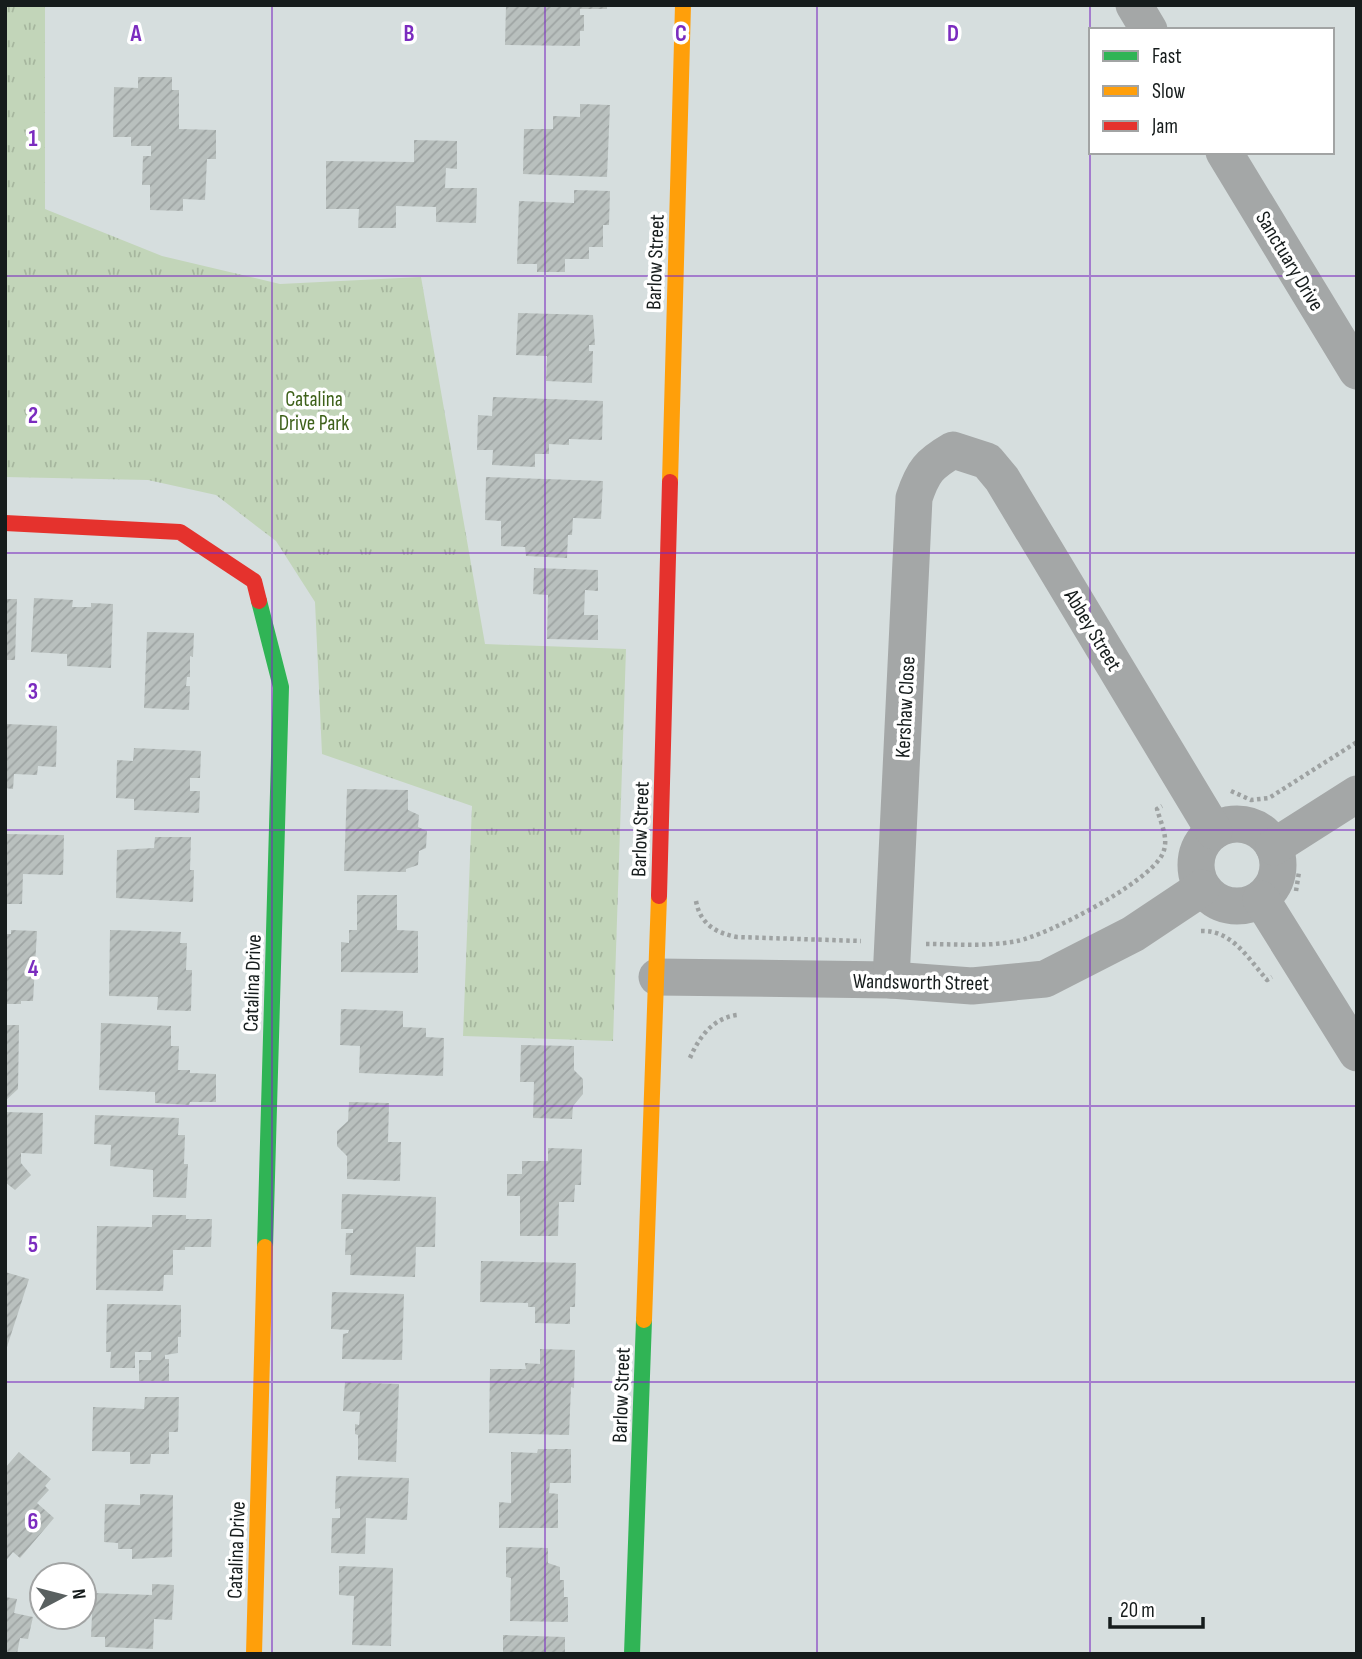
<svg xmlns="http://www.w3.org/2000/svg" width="1362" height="1659" viewBox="0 0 1362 1659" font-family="'Sofia Sans Condensed',sans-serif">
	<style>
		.park { fill: url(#park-tufts) }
		.building { fill: url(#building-hatch) }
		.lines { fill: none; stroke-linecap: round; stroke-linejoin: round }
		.path { stroke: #9ea2a2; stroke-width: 4.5; stroke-dasharray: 3.5 3.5; stroke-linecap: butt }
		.street { stroke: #a4a7a7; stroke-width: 37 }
		.fast { stroke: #30b455; stroke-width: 16 }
		.slow { stroke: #ff9f0a; stroke-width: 16 }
		.jam { stroke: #e5322d; stroke-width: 16 }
		.grid { fill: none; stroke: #7b2cbf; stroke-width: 2; stroke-opacity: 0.55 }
		.labels { text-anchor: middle; stroke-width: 7; stroke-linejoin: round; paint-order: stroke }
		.street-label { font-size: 21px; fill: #161c1c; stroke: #fff }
		.park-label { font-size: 21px; fill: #3e611a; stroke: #fff }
		.grid-label { font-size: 23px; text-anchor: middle; font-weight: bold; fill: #7b2cbf; stroke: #fff; stroke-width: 7; stroke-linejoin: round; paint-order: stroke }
	</style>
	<defs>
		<pattern id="park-tufts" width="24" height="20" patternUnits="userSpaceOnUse" patternTransform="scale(1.75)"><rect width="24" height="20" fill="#c2d5b9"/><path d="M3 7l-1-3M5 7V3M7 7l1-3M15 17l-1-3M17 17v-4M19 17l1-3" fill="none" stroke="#a6b69e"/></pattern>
		<pattern id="building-hatch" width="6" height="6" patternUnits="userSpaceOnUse" patternTransform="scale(1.75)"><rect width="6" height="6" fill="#b9c0be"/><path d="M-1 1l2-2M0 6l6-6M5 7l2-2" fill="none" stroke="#9ea4a3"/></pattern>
	</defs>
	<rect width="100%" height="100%" fill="#d6dede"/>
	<path class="park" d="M5 5H45V209L162 256 280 284 421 277 485 644 626 649 613 1041 463 1036 472 806 322 754 315 602 276 541 216 495 148 480 5 477Z"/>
	<g class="building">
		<path d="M506 5H607V9H580V15H584V31H580V46L505 45Z"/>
		<path d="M138 77H172V90H179V129L216 130V159H207L205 200 183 199V211L150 210V185H142L143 156H151V146H131V137H113L114 87 138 88Z"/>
		<path d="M580 104 610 105 607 177 523 174 524 129H553V116L580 117Z"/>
		<path d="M414 140 457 141V169L446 168 445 188H477L476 223 436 222V207L396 206V228H358L359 209H326V161L414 162Z"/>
		<path d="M574 190 610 191 609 225H603V247H589V259H565V272H537V264H517L519 201 574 203Z"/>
		<path d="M518 313 593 315 595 345H589V351H593L592 383 546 381 547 356 516 355Z"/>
		<path d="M493 397 603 401 602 440 569 439V445L549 444V454H535V467L492 465 493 450H477L478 415 492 416Z"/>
		<path d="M486 477 603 481 601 519 573 518 572 535H568L567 558 526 556 525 547 501 546V521L485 520Z"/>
		<path d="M534 568 598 570V591L585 590 584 615H598V640L547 639 548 595 533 594Z"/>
		<path d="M34 598 73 600 72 607H91V603L113 604 111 668 67 666V654L31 652Z"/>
		<path d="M5 599H17L15 660H5Z"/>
		<path d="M147 632 194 633 193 657 190 656V677H187L186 686H190L189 710 144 708Z"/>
		<path d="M5 724 57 726 56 767 38 766 37 775 14 774 13 789 5 788Z"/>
		<path d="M134 748 201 751 200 778H190V791H200L199 813 134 810V799L116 798 117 760 133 761Z"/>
		<path d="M347 789 408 790V810L419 815 418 827 427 831 426 848 419 851 418 865 406 869V872L344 871Z"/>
		<path d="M5 834 64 835 63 875 23 874 22 904H5Z"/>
		<path d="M155 837H191L190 870H194L193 902 116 898 117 850 154 848Z"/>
		<path d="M357 895H397V930L418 931V973L341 972V942L349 943V930H357Z"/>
		<path d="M11 930 37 931 33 1001H21V1004H5V934H11Z"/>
		<path d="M110 930 181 932 180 943H187L186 970H192L191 1011 157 1010 158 997 109 996Z"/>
		<path d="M341 1009 403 1011V1027L426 1028V1037L444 1038 443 1076 359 1073 360 1046 340 1045Z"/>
		<path d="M101 1023 171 1026V1046H179L178 1070H190V1073L216 1074V1102H190L189 1105 155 1103V1092L99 1090Z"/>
		<path d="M5 1025H19L18 1089 5 1101Z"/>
		<path d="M521 1045 574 1046V1070L583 1079V1094L573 1106 572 1119 533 1118 534 1082H520Z"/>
		<path d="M349 1102 389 1103 388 1142H401L400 1181 347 1179V1156L337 1146V1131L348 1121Z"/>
		<path d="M5 1112 43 1113 42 1154 21 1153V1163L31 1175 15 1190 5 1182Z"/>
		<path d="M95 1115 179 1118 178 1135H185L184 1164H188L186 1198 153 1197V1170L110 1166 111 1145 94 1144Z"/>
		<path d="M548 1148 582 1149 581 1185H575L574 1202H559L558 1236H520V1196H507V1174H522V1161H548Z"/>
		<path d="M342 1194 436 1197 435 1247H416L415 1277 350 1275 351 1255H345L346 1233H353V1229H341Z"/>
		<path d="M152 1215H186V1219H212L211 1247H185V1250H173V1275H164L163 1291 96 1290 97 1226 152 1227Z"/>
		<path d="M481 1261 576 1263 575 1307H570V1324L535 1323V1307H528V1303L480 1302Z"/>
		<path d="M5 1272 29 1279 6 1350H5Z"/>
		<path d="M332 1292 404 1294 402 1360 342 1359 343 1334 348 1333 349 1330 331 1329Z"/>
		<path d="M107 1304 181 1305V1337H178V1353L165 1355V1359H169V1381H139V1360H151V1352H135V1368H110L111 1352H106Z"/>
		<path d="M540 1349 575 1350 574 1388 571 1387 569 1435 489 1433 490 1369H526L525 1363 540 1364Z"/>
		<path d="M345 1382 399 1384 396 1462 358 1460V1435L355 1434V1424L359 1425 360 1412 343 1411Z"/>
		<path d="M145 1397H179L178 1432H169V1454H151L150 1464H130V1452L92 1451 93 1407 144 1409Z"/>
		<path d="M538 1449H571V1483H550L549 1493 558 1494V1528H499V1502L511 1503V1452L537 1453Z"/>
		<path d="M19 1452 51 1479 45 1486 49 1490 37 1503 54 1518 20 1558 13 1552 5 1562V1468Z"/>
		<path d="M336 1476 409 1478 407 1520 366 1518 365 1554 331 1553 332 1518H340V1508L335 1509Z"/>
		<path d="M140 1494 173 1495 172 1557 132 1559V1549H118V1543L104 1542 105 1504 140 1505Z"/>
		<path d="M506 1547 548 1548V1563L560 1567V1580H564V1597H568V1622L510 1621 511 1578 506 1577Z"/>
		<path d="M339 1566 393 1568 391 1646 352 1645 354 1596 339 1595Z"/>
		<path d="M152 1584 174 1585 172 1620 154 1619 153 1649 105 1647V1637H91L93 1593 152 1595Z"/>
		<path d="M5 1597 17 1599 14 1613 33 1617 28 1639 20 1638 17 1654H5Z"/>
		<path d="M503 1635 565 1637V1654H503Z"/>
	</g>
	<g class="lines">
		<g class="path">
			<path d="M1231 791 1251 800 1269 798 1357 742"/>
			<path d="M1296 891 1299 872"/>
			<path d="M696 901C700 924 716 933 737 937L861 941"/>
			<path d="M1201 931C1232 930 1248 958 1267 980L1272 977"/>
			<path d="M926 944C956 944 987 947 1017 941 1048 935 1148 883 1162 855 1170 840 1161 824 1157 809L1162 806"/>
			<path d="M690 1058C699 1037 713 1018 737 1015"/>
		</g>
		<g class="street">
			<path d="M1134 5 1149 30"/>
			<path d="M1224 152 1357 371"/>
			<circle cx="1237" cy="865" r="41"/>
			<path d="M1274 847 1357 794"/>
			<path d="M1261 899 1357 1053"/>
			<path d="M657 977 891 980 972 986 1045 979 1133 934 1202 888"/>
			<path d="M891 980 914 498C923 471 929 464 953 450L987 461 1002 479 1214 831"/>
		</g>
		<g class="fast">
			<path d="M259 601 281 687 265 1247"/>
			<path d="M632 1654 644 1320"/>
		</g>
		<g class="slow">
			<path d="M670 482 683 5"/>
			<path d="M644 1320 659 896"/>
			<path d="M254 1654 265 1247"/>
		</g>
		<g class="jam">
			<path d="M5 523 180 532 254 581 259 601"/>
			<path d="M659 896 670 482"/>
		</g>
	</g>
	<path class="grid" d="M272 5V1654M545 5V1654M817 5V1654M1090 5V1654M5 276H1357M5 553H1357M5 830H1357M5 1106H1357M5 1382H1357"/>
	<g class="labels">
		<g class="street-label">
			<text transform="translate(1290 261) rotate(59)" y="7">Sanctuary Drive</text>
			<text transform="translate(655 262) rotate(-88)" y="7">Barlow Street</text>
			<text transform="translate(1093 630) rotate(59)" y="7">Abbey Street</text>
			<text transform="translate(905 707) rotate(-87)" y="7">Kershaw Close</text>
			<text transform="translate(640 829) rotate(-88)" y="7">Barlow Street</text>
			<text transform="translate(921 982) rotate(1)" y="7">Wandsworth Street</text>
			<text transform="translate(252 983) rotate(-88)" y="7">Catalina Drive</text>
			<text transform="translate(621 1395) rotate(-88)" y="7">Barlow Street</text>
			<text transform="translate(236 1550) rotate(-88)" y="7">Catalina Drive</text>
		</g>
		<g class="park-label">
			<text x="314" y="406">Catalina<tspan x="314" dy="24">Drive Park</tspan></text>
		</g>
	</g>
	<g class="grid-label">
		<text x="136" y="41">A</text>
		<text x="409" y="41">B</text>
		<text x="681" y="41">C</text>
		<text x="953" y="41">D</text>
		<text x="33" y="146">1</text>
		<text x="33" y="423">2</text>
		<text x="33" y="699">3</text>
		<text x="33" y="976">4</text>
		<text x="33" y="1252">5</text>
		<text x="33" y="1529">6</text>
	</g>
	<rect width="1362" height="1659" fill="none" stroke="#161c1c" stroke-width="14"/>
	<rect x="1089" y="28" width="245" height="126" fill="#ffffff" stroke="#a2a4a4" stroke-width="2"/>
	<rect x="1103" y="51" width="35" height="10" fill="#30b455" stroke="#a2a4a4" stroke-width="2"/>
	<text x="1152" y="63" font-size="21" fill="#161c1c">Fast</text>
	<rect x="1103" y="86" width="35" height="10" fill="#ff9f0a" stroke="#a2a4a4" stroke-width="2"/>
	<text x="1152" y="98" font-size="21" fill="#161c1c">Slow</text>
	<rect x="1103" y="121" width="35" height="10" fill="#e5322d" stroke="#a2a4a4" stroke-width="2"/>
	<text x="1152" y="133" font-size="21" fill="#161c1c">Jam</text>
	<g transform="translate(63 1596) rotate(83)"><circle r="33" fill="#ffffff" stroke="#a2a4a4" stroke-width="2"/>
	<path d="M0-5L12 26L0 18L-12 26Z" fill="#596060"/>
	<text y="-10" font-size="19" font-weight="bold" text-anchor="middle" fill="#161c1c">N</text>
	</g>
	<path d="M1110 1617v10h93v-10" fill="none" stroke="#161c1c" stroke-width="3.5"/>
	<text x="1120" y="1617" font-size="21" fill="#161c1c" stroke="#ffffff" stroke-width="5" paint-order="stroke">20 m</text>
</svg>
